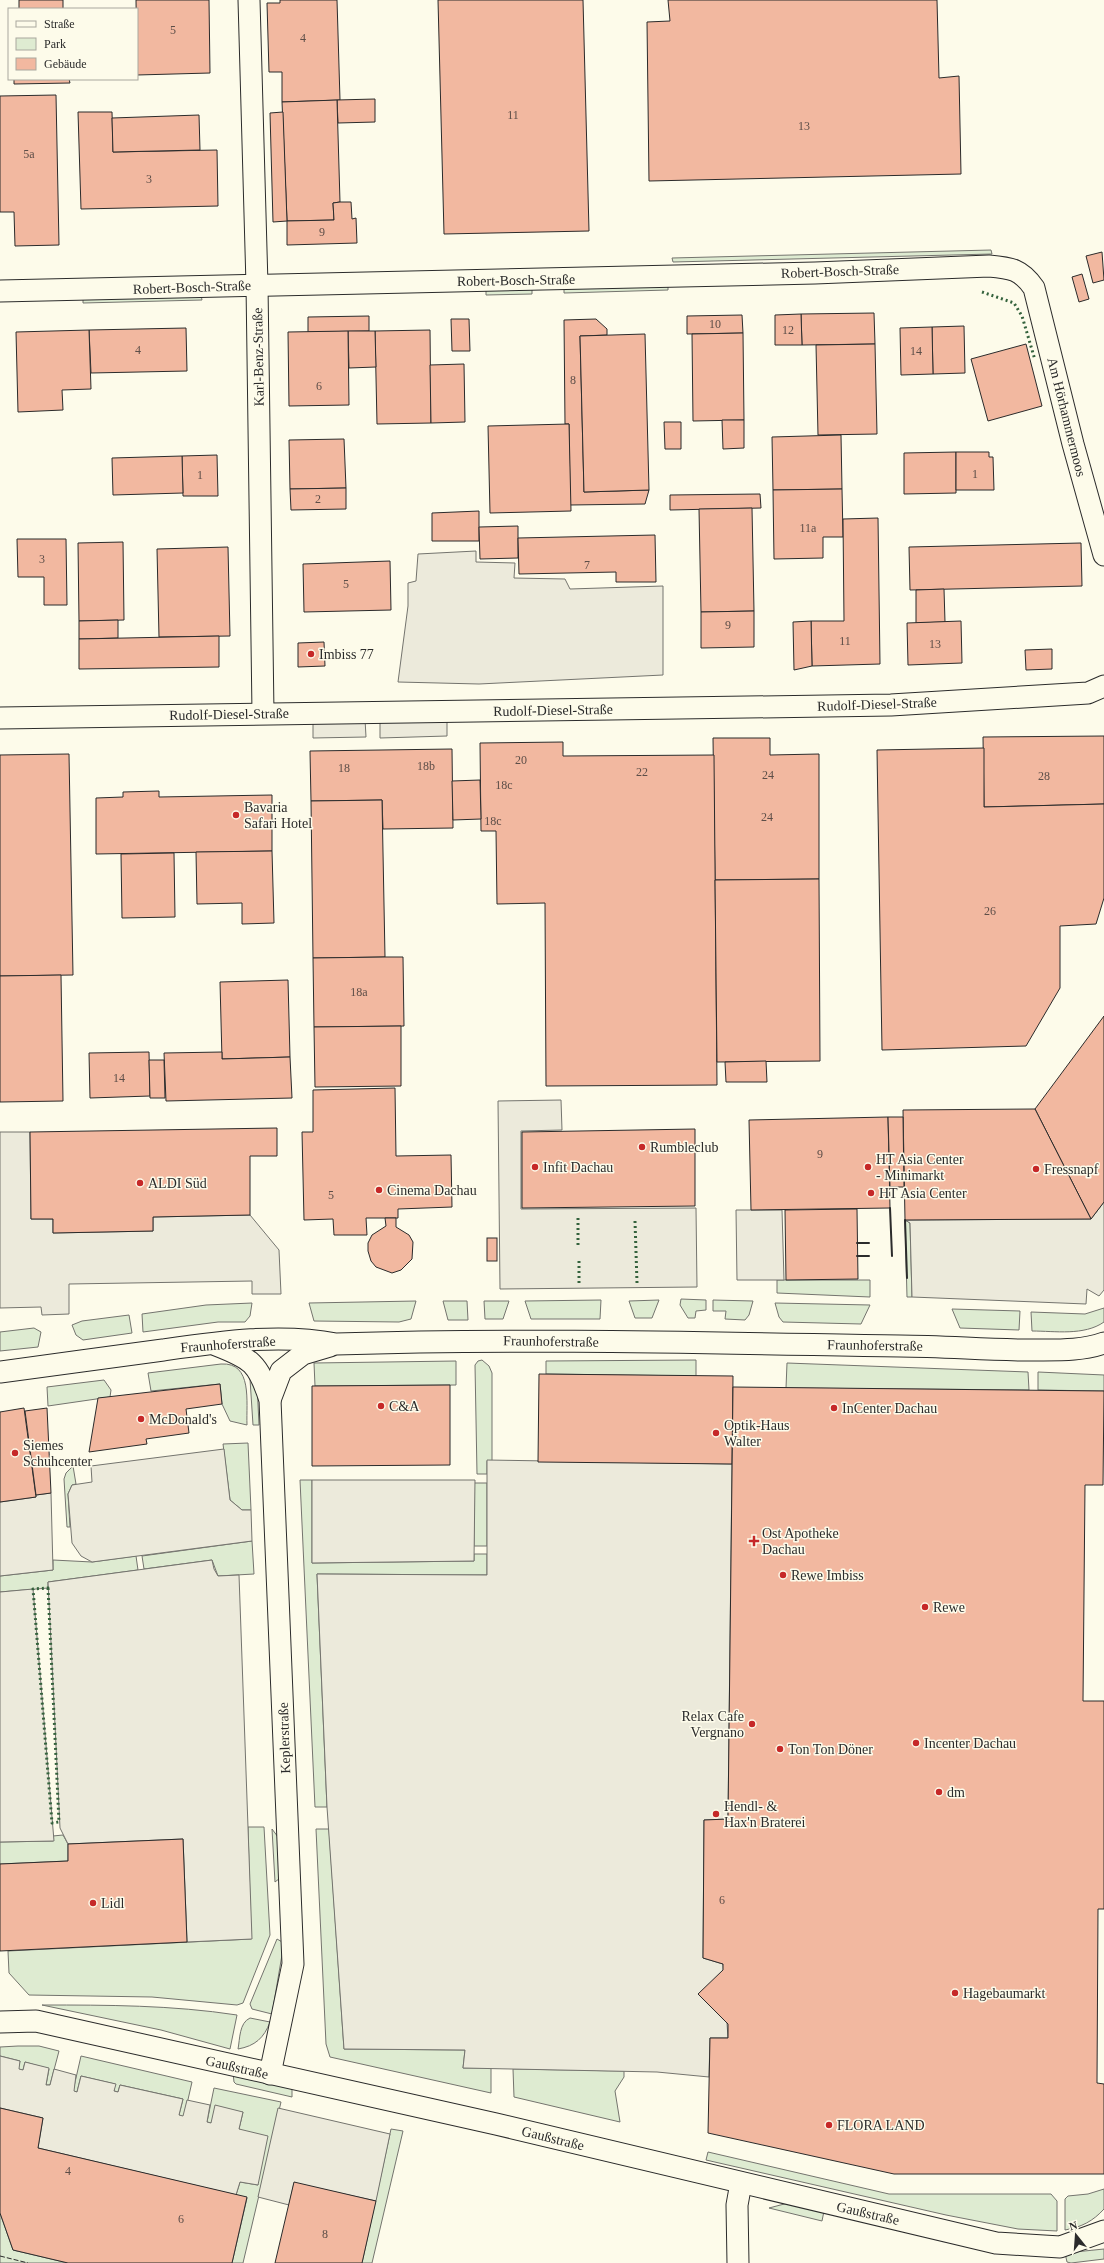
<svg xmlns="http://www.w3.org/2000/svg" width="1104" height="2263" viewBox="0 0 1104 2263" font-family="'Times New Roman',serif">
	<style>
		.green { fill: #deebd1; stroke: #74746e }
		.parking { fill: #eceadb; stroke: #74746e }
		.building { fill: #f2b8a0; stroke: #2b2b2b }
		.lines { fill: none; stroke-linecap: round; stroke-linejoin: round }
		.street-casing { stroke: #2b2b2b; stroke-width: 23 }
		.street { stroke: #fdfbea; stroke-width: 21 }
		.hedge { stroke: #34623c; stroke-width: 3; stroke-dasharray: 2 3; stroke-linecap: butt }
		.fence { stroke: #2b2b2b; stroke-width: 1; stroke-dasharray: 5 2; stroke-linecap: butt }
		.wall { stroke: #2b2b2b; stroke-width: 2 }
		.poi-dot { fill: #c62828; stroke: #fdfbea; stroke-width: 1.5 }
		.labels { text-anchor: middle; stroke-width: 3; stroke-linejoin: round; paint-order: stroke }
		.number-label { font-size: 12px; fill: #5d4e48 }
		.street-label { font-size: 14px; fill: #2b2b2b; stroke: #fdfbea }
		.poi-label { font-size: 14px; fill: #2b2b2b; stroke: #fdfbea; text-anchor: start }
	</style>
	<rect width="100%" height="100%" fill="#fdfbea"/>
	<g class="green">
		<path d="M991 250 992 254 673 262 672 258Z"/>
		<path d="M668 285V290L564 293V288Z"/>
		<path d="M532 289V294L486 295V290Z"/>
		<path d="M201 295 202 300 83 303V298Z"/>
		<path d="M905 1220 910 1223 912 1297H907Z"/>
		<path d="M777 1280H870V1297L777 1293Z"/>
		<path d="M681 1299 706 1300V1310L696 1311 695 1318H688L680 1305Z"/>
		<path d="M601 1300 600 1319H531L525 1301Z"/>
		<path d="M659 1300 652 1318H635L629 1301Z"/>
		<path d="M713 1300 753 1301 749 1315 745 1320 725 1319 726 1311H713Z"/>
		<path d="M416 1301 411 1319 399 1322 314 1321 309 1303Z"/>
		<path d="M443 1301H467L468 1320H448Z"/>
		<path d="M484 1301H509L503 1319H485Z"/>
		<path d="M252 1303 250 1316 245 1322H218L143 1332 142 1314 206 1305Z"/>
		<path d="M775 1303 870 1305 861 1324 783 1322 779 1317Z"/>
		<path d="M1104 1308V1322C1084 1336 1055 1331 1032 1331L1031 1312 1085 1314Z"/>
		<path d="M952 1309 1020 1311 1019 1330 960 1328Z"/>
		<path d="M129 1315 132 1333 83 1340 76 1335 72 1325 82 1321Z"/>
		<path d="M34 1328 41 1332 38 1347 0 1351V1332Z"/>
		<path d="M482 1360 489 1366 492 1373V1461H487V1474H477L475 1365 478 1361Z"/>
		<path d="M696 1360V1376L546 1374V1361Z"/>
		<path d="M456 1361V1385L315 1386 314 1363Z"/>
		<path d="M787 1363 1028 1372 1029 1390 786 1388Z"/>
		<path d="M221 1364C253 1362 246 1402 247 1425L230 1421 222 1404 220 1384 151 1391 148 1373Z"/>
		<path d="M1038 1372 1104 1375V1391L1038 1390Z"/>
		<path d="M250 1379 257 1383 259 1425H253Z"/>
		<path d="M104 1380 111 1390 110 1397 48 1406 47 1387Z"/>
		<path d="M248 1443 251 1510H242L230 1500 223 1444Z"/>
		<path d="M73 1466 76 1484 72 1485 68 1494 70 1527H67L64 1479 66 1473Z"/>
		<path d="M300 1480H312V1563L474 1561V1554H487V1575L317 1574 327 1807H315Z"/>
		<rect x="474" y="1483" width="13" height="63"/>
		<path d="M252 1541 254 1574 218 1576 212 1560 144 1569 142 1556Z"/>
		<path d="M136 1556 138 1570 48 1582V1588L0 1592V1576L53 1570V1560L92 1562Z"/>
		<path d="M248 1827H264L270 1935 243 2003 237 2005 152 1997 29 1995 9 1973 8 1951 251 1939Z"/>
		<path d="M272 1829 278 1837 280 1878 275 1882Z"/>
		<path d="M316 1829H329L344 2049 465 2050 463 2068H491V2093L330 2057 326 2044Z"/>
		<path d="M63 1835 68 1844V1861L0 1864V1842L53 1841V1836Z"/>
		<path d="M277 1939 284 1943 272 2014 252 2009 250 2004Z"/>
		<path d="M42 2005C107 2005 172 2005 237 2015L230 2049 161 2030Z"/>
		<path d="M250 2018 270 2022C264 2038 255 2046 238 2049 240 2039 239 2023 250 2018Z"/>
		<path d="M18 2046H39L59 2051 50 2085H46L49 2069 25 2062 23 2070 18 2069 20 2061 0 2056V2047Z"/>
		<path d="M81 2056 192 2082 184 2117 179 2115 183 2099 120 2085 118 2092 114 2091 115 2084 81 2076 77 2092 73 2091Z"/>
		<path d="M513 2069 624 2071V2077L615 2091 620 2122 514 2097Z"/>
		<path d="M233 2073 292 2087V2097L236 2084 234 2082Z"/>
		<path d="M214 2088 281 2102 243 2263H232L247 2198 236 2195 240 2182 258 2185 239 2129 243 2112 211 2123 207 2122Z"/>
		<path d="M391 2129 403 2131 372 2263H362Z"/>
		<path d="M708 2152 889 2194H1051L1057 2201V2231L1018 2229 946 2215 706 2160Z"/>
		<path d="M1104 2189V2209C1093 2221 1082 2227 1065 2230V2199L1068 2196 1088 2194Z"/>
		<path d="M788 2203 824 2211 822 2221 769 2208Z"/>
		<path d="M0 2213 13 2250 68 2263H0Z"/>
		<path d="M1104 2249V2259L1071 2263 1067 2262 1065 2253Z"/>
	</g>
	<g class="parking">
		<path d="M476 551V562L515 563 514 578 565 579 570 589 663 586V675L479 684 398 682 408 606V583L416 581 418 554Z"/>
		<path d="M447 718V736L380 738V720Z"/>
		<path d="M365 719 366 737 313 738V720Z"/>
		<path d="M561 1100 562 1130 521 1131V1209L696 1208 697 1287 500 1289 498 1101Z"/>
		<path d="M0 1132H30L31 1219H53V1233L153 1231V1217L250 1215 279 1250 281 1294H252V1281L69 1284V1314L42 1315 41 1307 0 1308Z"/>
		<path d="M1104 1202V1290L1099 1296 1087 1289 1086 1304 912 1297 910 1223 905 1220 1091 1219Z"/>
		<path d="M736 1210H782L784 1280H737Z"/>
		<path d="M224 1449 230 1500 242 1510H251L252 1541 92 1562 81 1556 72 1543 68 1494 72 1485 92 1482 91 1466Z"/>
		<path d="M487 1460 732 1464 728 1819 704 1820 703 1958 723 1964 728 2038H710L709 2077 657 2072 463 2068 465 2050 344 2049 327 1807 317 1574 487 1575Z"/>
		<path d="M312 1480H475L474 1561 312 1563Z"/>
		<path d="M51 1493 53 1570 0 1576V1502L36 1497V1495Z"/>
		<path d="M212 1560 214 1569 218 1576 239 1575 252 1939 187 1942 183 1839 68 1844 60 1828 48 1582Z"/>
		<path d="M33 1589 54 1841 0 1842V1592Z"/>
		<path d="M0 2056 20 2061 19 2069 23 2070 25 2062 49 2068 46 2085H50L54 2069 76 2075 74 2091 77 2092 81 2076 116 2084 114 2091 118 2092 120 2085 183 2099 179 2115 183 2116 187 2100 210 2105 207 2122 211 2123 215 2105 243 2112 239 2129 268 2136 258 2185 240 2182 236 2195 38 2148 43 2118 0 2108Z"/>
		<path d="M278 2108 390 2134 376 2201 294 2183 289 2205 258 2197Z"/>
	</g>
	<g class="building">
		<rect x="19" y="0" width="44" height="9"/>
		<path d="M136 0H209L210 73 137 75Z"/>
		<path d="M280 0H337L340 100 282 102V72H269L267 3H280Z"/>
		<path d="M438 0H583L589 231 444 234Z"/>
		<path d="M668 0H937L939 78 959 76 961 174 649 181 647 22 670 21Z"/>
		<path d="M14 79H69L70 83 14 84Z"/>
		<path d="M56 95 59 245 15 246 14 212H0V96Z"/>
		<path d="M375 99V122L338 123 337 100Z"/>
		<path d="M337 100 340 202 333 203 334 220 287 221 282 102Z"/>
		<path d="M78 112H112L113 152 217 150 218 206 81 209Z"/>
		<path d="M283 112 287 221 273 222 270 113Z"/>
		<path d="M199 115 200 150 113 152 112 118Z"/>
		<path d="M340 202H351L352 219 356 218 357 243 287 245V221L334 220 333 203Z"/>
		<path d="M1102 252 1104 280 1093 283 1086 256Z"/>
		<path d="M1082 274 1089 299 1079 302 1072 277Z"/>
		<path d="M874 313 875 344 802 345 801 314Z"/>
		<path d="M801 314 802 345H775V315Z"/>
		<path d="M742 315 743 333 687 334V316Z"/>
		<path d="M369 316V331L308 332V317Z"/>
		<path d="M451 319H469L470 351H452Z"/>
		<path d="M596 319 607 329V335L580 336 584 492 649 490 645 504 570 505 569 424H565L564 320Z"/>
		<path d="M964 326 965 373 933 374 932 327Z"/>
		<path d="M932 327 933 374 901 375 900 328Z"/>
		<path d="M186 328 187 371 91 373 89 330Z"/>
		<path d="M89 330 91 389 62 390 63 410 18 412 16 332Z"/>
		<path d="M430 330 431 423 377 424 375 331Z"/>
		<path d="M348 331H375L376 367 349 368Z"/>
		<path d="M348 331 349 405 289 406 288 332Z"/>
		<path d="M743 333 744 420 693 421 692 334Z"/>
		<path d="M645 334 649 490 584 492 580 336Z"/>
		<path d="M875 344 877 434 818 435 816 345Z"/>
		<path d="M1026 344 1042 406 988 421 971 359Z"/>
		<path d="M464 364 465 422 431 423 430 365Z"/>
		<path d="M722 420H744V448L723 449Z"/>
		<path d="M664 422H681V449H665Z"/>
		<path d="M569 424 571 511 490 513 488 426Z"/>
		<path d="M841 435 842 489 773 490 772 437Z"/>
		<path d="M344 439 346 488 290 489 289 440Z"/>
		<path d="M956 452V493L904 494V453Z"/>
		<path d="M956 452H989V457H993L994 490H956Z"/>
		<path d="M217 455 218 496H183L182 456Z"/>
		<path d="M182 456 183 493 113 495 112 458Z"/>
		<path d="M346 488V509L291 510 290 489Z"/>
		<path d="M842 489 843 537H823V558L774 559 773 490Z"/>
		<path d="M760 494 761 508 670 510V495Z"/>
		<path d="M752 508 754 611 701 612 699 509Z"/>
		<path d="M479 511V541H432V513Z"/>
		<path d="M878 518 880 664 812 666 811 621H844L843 519Z"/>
		<path d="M518 526V558L480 559 479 527Z"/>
		<path d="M655 535 656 582H616V572L519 574 518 538Z"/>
		<path d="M17 539H66L67 605H44V577H18Z"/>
		<path d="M123 542 124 620 79 621 78 543Z"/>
		<path d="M1081 543 1082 586 910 590 909 547Z"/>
		<path d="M228 547 230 636 159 637 157 549Z"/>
		<path d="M390 561 391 610 304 612 303 564Z"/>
		<path d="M944 589 945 622 916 623V590Z"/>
		<path d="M754 611V647L701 648V612Z"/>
		<path d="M118 620V638L79 639V621Z"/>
		<path d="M811 621 812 666 794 670 793 622Z"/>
		<path d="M961 621 962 663 908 665 907 623Z"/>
		<path d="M219 636V667L79 669V639Z"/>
		<path d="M324 642 325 666 298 667V643Z"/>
		<path d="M1052 649V669L1026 670 1025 650Z"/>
		<path d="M1104 736V804L984 807 983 737Z"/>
		<path d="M713 738H770V755L819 754V879L715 880Z"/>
		<path d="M563 742V756L714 755 717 1085 546 1086 545 903 497 904 496 831H481L480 743Z"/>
		<path d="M984 748V807L1104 804V898L1096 924 1060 926V988L1026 1046 882 1050 877 750Z"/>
		<path d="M452 749 453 828 383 829 382 800 311 801 310 751Z"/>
		<path d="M69 754 73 975 0 976V755Z"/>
		<path d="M480 780 481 819 453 820 452 781Z"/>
		<path d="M159 791V797L272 795V851L96 854V798L123 797V792Z"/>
		<path d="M382 800 385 957 313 958 311 801Z"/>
		<path d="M272 851 274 923 242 924V903L197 904 196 852Z"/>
		<path d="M174 853 175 917 122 918 121 854Z"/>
		<path d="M819 879 820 1061 717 1062 715 880Z"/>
		<path d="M385 957H403L404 1026 314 1027 313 958Z"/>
		<path d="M61 975 63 1101 0 1102V976Z"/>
		<path d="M288 980 290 1057 222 1059 220 982Z"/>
		<path d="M1104 1016V1202L1091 1219 1035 1109Z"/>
		<path d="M401 1026V1086L315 1087 314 1027Z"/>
		<path d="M149 1052 150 1096 90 1098 89 1053Z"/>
		<path d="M222 1052V1059L290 1057 292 1098 166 1101 164 1053Z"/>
		<path d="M149 1060H164L165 1098H150Z"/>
		<path d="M766 1061 767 1082H726L725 1062Z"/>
		<path d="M395 1088 396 1156 451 1155 452 1207 398 1209V1218H366L367 1235H334L333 1219 304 1220 302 1132H313V1090Z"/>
		<path d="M1035 1109 1091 1219 905 1220 903 1110Z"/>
		<path d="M888 1117 890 1208 751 1210 749 1120Z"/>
		<path d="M888 1117H903L904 1187H890Z"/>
		<path d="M277 1128V1156H250V1215L153 1217V1231L53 1233V1219H31L30 1132Z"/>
		<path d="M695 1129V1206L522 1208V1132Z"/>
		<path d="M857 1209 858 1279 786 1280 785 1210Z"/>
		<path d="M385 1218H396V1227L409 1235 413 1242 412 1259 401 1270 392 1273 376 1267 371 1261 368 1251V1243L372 1235 386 1226Z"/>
		<rect x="487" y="1238" width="10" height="23"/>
		<path d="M539 1374 733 1376 732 1464 538 1462Z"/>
		<path d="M220 1384 222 1404 186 1409 189 1433 146 1439 147 1444 89 1452 98 1398Z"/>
		<path d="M450 1385V1465L312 1466V1386Z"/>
		<path d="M733 1387 1104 1391 1103 1485H1085L1083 1701H1104V1909H1098L1097 2083 1104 2084V2174H894L708 2133 710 2038H728V2024L698 1994 723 1970V1964L703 1958 704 1820 728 1819Z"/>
		<path d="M24 1408 36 1497 0 1502V1412Z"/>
		<path d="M47 1408 51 1493 36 1495 25 1411Z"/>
		<path d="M183 1839 187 1942 0 1951V1864L68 1861V1844Z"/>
		<path d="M0 2108 43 2118 38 2148 247 2197 232 2263H68L13 2250 0 2213Z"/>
		<path d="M294 2182 376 2201 362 2263H275Z"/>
	</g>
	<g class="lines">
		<g class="street-casing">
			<g id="street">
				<path d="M249 0 257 285 263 713"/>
				<path d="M0 291 815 273 989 266C1011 268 1021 269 1034 288L1073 444 1104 555"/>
				<path d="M0 718 891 705 1088 693 1104 686"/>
				<path d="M216 1345C252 1359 258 1363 270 1400L293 1964 270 2074"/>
				<path d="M0 1372C54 1365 109 1357 163 1350 219 1342 280 1333 336 1344 524 1338 712 1343 900 1346 948 1346 996 1351 1043 1350 1064 1350 1084 1350 1104 1343"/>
				<path d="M270 1400 281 1371 303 1354 330 1346"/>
				<path d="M0 2022 36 2021 496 2124 996 2243 1060 2247 1104 2231"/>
				<path d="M738 2263 737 2205 741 2183"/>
			</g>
		</g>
		<use href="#street" class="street"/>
		<g class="hedge">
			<path d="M982 292 1014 303 1022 316 1035 360"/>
			<path d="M578 1218V1246"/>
			<path d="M635 1221 637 1283"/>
			<path d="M579 1261V1283"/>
			<path d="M48 1588 59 1822 52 1823 33 1589Z"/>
		</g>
		<path class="fence" d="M0 2256 28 2263"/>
		<g class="wall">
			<path d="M890 1208 892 1256"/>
			<path d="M905 1220 907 1278"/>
			<path d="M857 1243H869"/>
			<path d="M857 1256H869"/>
		</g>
	</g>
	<g class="poi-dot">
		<circle cx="311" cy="654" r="4"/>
		<circle cx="236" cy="815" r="4"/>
		<circle cx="642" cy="1147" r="4"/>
		<circle cx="535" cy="1167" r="4"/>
		<circle cx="868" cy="1167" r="4"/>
		<circle cx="1036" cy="1169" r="4"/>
		<circle cx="140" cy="1183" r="4"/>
		<circle cx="379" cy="1190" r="4"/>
		<circle cx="871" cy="1193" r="4"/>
		<circle cx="381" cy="1406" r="4"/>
		<circle cx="834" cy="1408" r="4"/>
		<circle cx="141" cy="1419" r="4"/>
		<circle cx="716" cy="1433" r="4"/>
		<circle cx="15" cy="1453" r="4"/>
		<path d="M752 1535h4v4h4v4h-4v4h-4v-4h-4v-4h4z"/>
		<circle cx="783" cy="1575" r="4"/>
		<circle cx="925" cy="1607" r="4"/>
		<circle cx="752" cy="1724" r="4"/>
		<circle cx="916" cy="1743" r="4"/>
		<circle cx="780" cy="1749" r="4"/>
		<circle cx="939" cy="1792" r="4"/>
		<circle cx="716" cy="1814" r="4"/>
		<circle cx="93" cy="1903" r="4"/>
		<circle cx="955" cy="1993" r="4"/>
		<circle cx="829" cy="2125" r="4"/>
	</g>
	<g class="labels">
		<g class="number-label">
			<text x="173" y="34">5</text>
			<text x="303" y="42">4</text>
			<text x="513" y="119">11</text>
			<text x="804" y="130">13</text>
			<text x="29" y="158">5a</text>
			<text x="149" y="183">3</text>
			<text x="322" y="236">9</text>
			<text x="715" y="328">10</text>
			<text x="788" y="334">12</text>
			<text x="138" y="354">4</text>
			<text x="916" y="355">14</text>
			<text x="573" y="384">8</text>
			<text x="319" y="390">6</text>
			<text x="975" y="478">1</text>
			<text x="200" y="479">1</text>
			<text x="318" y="503">2</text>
			<text x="808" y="532">11a</text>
			<text x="42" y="563">3</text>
			<text x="587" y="569">7</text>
			<text x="346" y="588">5</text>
			<text x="728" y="629">9</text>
			<text x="845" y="645">11</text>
			<text x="935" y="648">13</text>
			<text x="521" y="764">20</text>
			<text x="426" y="770">18b</text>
			<text x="344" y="772">18</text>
			<text x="642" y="776">22</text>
			<text x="768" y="779">24</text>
			<text x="1044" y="780">28</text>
			<text x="504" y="789">18c</text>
			<text x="767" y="821">24</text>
			<text x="493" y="825">18c</text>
			<text x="990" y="915">26</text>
			<text x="359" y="996">18a</text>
			<text x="119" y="1082">14</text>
			<text x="820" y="1158">9</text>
			<text x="331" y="1199">5</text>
			<text x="722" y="1904">6</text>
			<text x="68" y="2175">4</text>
			<text x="181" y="2223">6</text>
			<text x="325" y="2238">8</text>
		</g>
		<g class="street-label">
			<text transform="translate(840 271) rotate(-2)" y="5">Robert-Bosch-Straße</text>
			<text transform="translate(516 280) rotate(-1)" y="5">Robert-Bosch-Straße</text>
			<text transform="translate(192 287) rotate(-2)" y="5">Robert-Bosch-Straße</text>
			<text transform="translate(258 357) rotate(-91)" y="5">Karl-Benz-Straße</text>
			<text transform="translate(1067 417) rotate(76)" y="5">Am Hörhammermoos</text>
			<text transform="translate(877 704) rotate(-2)" y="5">Rudolf-Diesel-Straße</text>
			<text transform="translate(553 710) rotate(-1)" y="5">Rudolf-Diesel-Straße</text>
			<text transform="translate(229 714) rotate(-1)" y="5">Rudolf-Diesel-Straße</text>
			<text transform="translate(551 1341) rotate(1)" y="5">Fraunhoferstraße</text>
			<text transform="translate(228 1344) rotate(-4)" y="5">Fraunhoferstraße</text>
			<text transform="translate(875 1345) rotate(1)" y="5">Fraunhoferstraße</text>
			<text transform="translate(284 1738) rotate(-92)" y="5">Keplerstraße</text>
			<text transform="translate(237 2067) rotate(13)" y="5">Gaußstraße</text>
			<text transform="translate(553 2138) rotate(14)" y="5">Gaußstraße</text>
			<text transform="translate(868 2213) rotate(13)" y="5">Gaußstraße</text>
		</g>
		<g class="poi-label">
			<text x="319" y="659">Imbiss 77</text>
			<text x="244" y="812">Bavaria<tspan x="244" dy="16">Safari Hotel</tspan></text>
			<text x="650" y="1152">Rumbleclub</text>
			<text x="876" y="1164">HT Asia Center<tspan x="876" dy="16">- Minimarkt</tspan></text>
			<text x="543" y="1172">Infit Dachau</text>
			<text x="1044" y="1174">Fressnapf</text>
			<text x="148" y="1188">ALDI Süd</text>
			<text x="387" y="1195">Cinema Dachau</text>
			<text x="879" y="1198">HT Asia Center</text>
			<text x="389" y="1411">C&amp;A</text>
			<text x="842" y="1413">InCenter Dachau</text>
			<text x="149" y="1424">McDonald's</text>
			<text x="724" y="1430">Optik-Haus<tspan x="724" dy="16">Walter</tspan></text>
			<text x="23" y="1450">Siemes<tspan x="23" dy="16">Schuhcenter</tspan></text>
			<text x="762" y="1538">Ost Apotheke<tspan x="762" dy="16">Dachau</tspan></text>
			<text x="791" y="1580">Rewe Imbiss</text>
			<text x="933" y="1612">Rewe</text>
			<text x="744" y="1721" text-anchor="end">Relax Cafe<tspan x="744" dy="16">Vergnano</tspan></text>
			<text x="924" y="1748">Incenter Dachau</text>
			<text x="788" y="1754">Ton Ton Döner</text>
			<text x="947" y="1797">dm</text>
			<text x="724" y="1811">Hendl- &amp;<tspan x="724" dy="16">Hax'n Braterei</tspan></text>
			<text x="101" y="1908">Lidl</text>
			<text x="963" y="1998">Hagebaumarkt</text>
			<text x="837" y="2130">FLORA LAND</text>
		</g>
	</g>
	<rect x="8" y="8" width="130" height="72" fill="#fdfbea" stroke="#a9a89e"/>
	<rect x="16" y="21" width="20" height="6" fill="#fdfbea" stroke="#a9a89e"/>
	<text x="44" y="28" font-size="12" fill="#2b2b2b">Straße</text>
	<rect x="16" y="38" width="20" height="12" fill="#deebd1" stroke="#a9a89e"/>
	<text x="44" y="48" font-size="12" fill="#2b2b2b">Park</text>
	<rect x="16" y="58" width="20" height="12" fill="#f2b8a0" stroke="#a9a89e"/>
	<text x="44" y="68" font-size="12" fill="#2b2b2b">Gebäude</text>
	<g transform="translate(1076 2235) rotate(343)" stroke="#fdfbea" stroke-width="3" paint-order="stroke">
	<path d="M0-3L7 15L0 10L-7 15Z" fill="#2b2b2b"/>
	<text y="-6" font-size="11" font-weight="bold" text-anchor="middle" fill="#2b2b2b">N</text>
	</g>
</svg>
